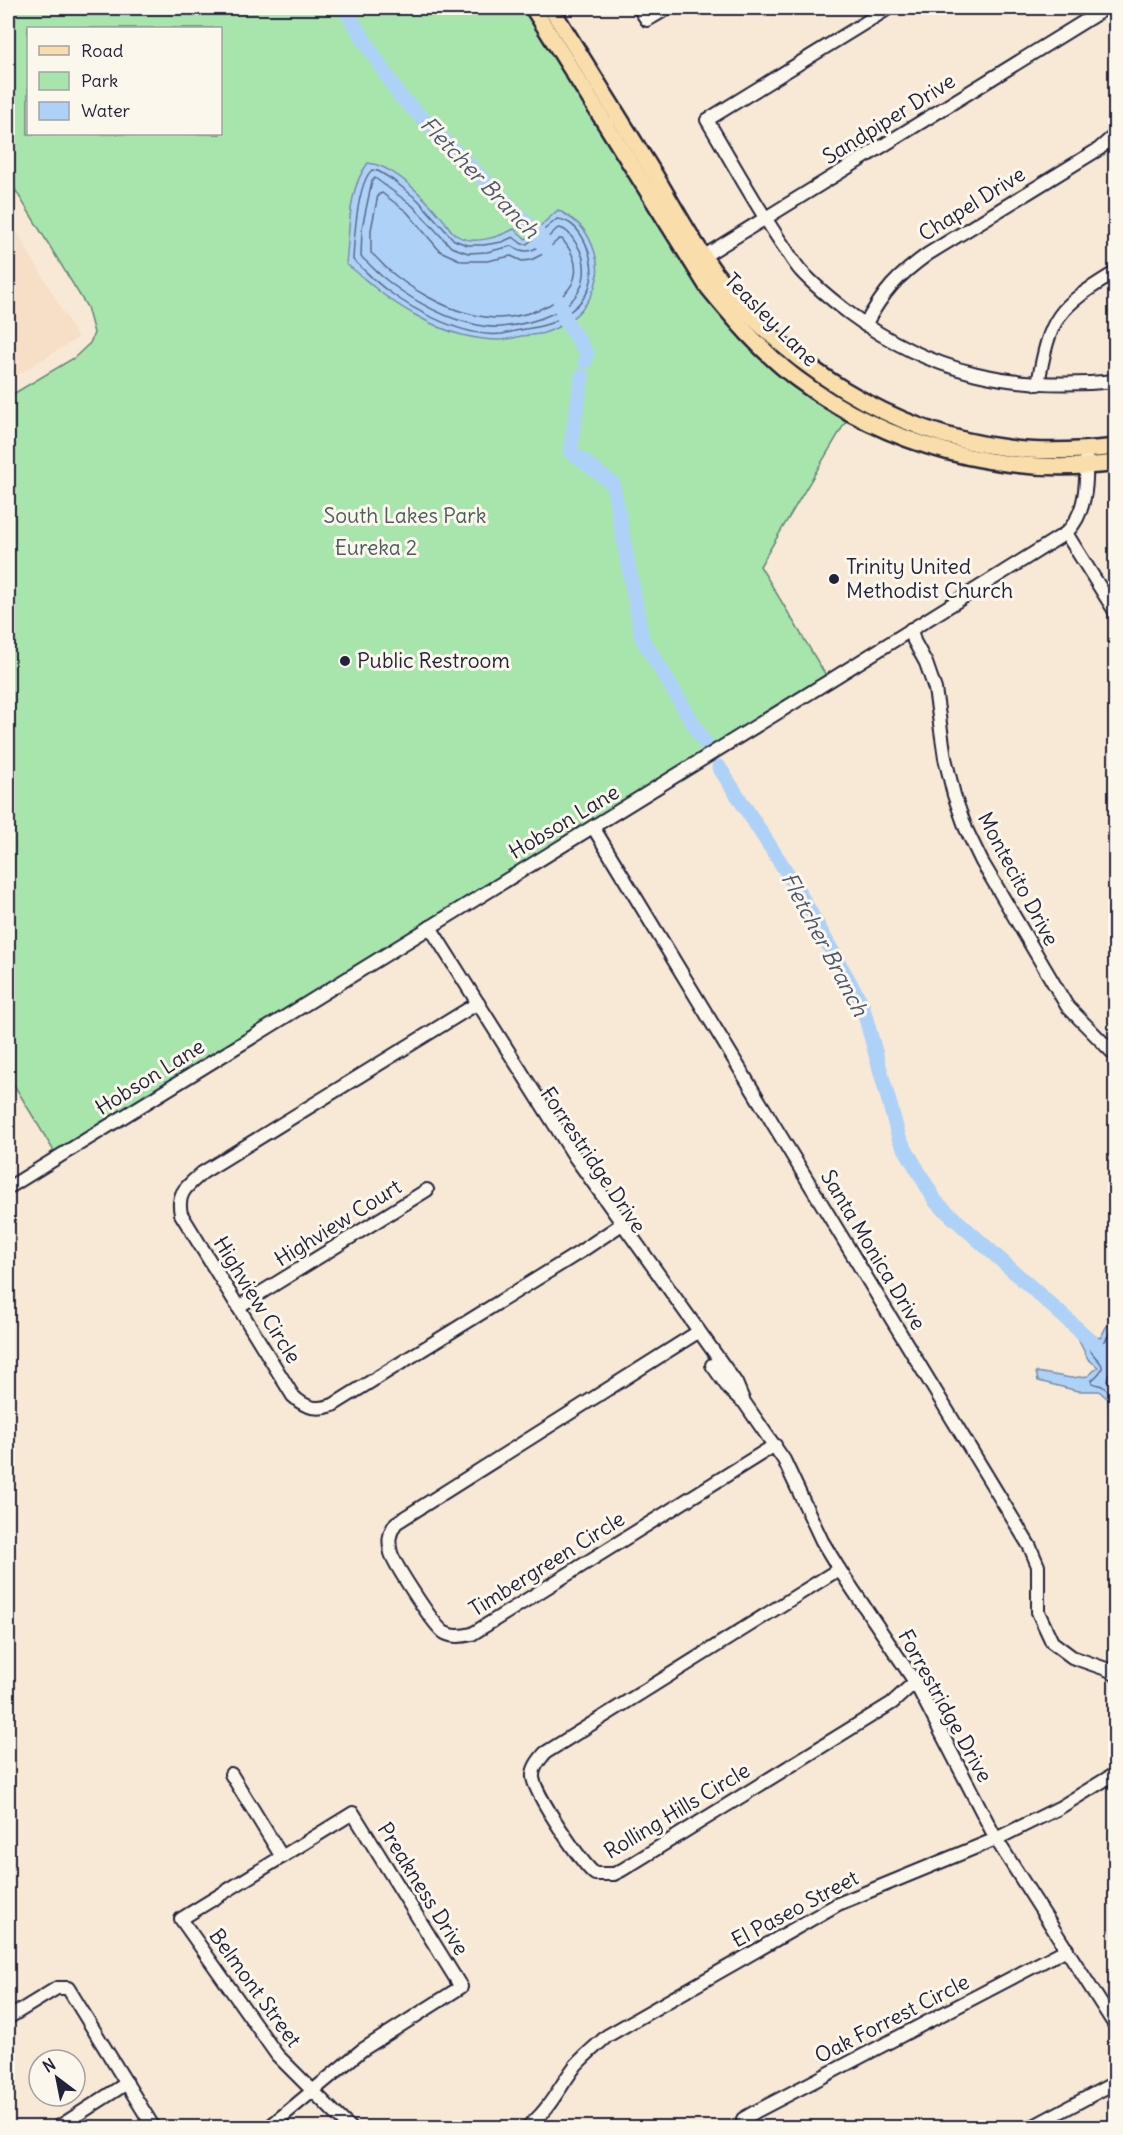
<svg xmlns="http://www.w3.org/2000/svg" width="1123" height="2135" viewBox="0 0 1123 2135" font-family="Delius,sans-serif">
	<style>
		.built { fill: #f6dfc6 }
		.green { fill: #a7e5ad; stroke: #648474; stroke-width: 1.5; fill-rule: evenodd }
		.water { fill: #aed2f7; stroke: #768cac; stroke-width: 1.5 }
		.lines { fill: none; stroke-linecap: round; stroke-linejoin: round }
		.shore { stroke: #5a6886; stroke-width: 1.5 }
		.river { stroke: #aed2f7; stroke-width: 15 }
		.minor-casing { stroke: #22223b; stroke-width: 16 }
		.major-casing { stroke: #22223b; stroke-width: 20 }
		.minor { stroke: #fbf7ec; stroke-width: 12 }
		.major { stroke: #f9deab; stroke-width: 15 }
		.poi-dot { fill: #22223b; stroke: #fbf7ec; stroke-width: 2 }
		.labels { text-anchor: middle; stroke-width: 6; stroke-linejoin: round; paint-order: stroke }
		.street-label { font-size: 21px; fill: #22223b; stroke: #fbf7ec }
		.park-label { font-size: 21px; fill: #4a5c5d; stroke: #fbf7ec }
		.poi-label { font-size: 21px; fill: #22223b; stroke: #fbf7ec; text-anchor: start }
		.water-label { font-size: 22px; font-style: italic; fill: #4c5773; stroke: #fbf7ec }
	</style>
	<rect width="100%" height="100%" fill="#f8e9d6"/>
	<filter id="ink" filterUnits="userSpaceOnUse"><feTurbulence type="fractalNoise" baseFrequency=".0167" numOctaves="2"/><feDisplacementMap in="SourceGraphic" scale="12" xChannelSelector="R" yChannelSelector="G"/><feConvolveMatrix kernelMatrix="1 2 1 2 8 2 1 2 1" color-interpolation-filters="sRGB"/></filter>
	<g filter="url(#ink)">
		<path class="built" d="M8 216 78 338 8 381Z"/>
		<path class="green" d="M8 8H532L742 327 851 413 760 566 827 677 55 1153 8 1075V397L74 358 90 343 94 333 87 307 8 178ZM28 28H220V134H28Z"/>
		<g class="water">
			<path d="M368 163C395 166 424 197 441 217 446 222 450 231 456 235 472 246 499 237 514 229L526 239 558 210C579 222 588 230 595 253 606 291 579 321 544 333 537 335 529 335 521 336 514 338 506 340 499 340 487 340 474 338 462 335 436 329 395 305 374 287 364 279 358 272 346 264 350 231 347 190 368 163Z"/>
			<path d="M1115 1320V1453L1112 1446 1108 1399 1099 1391H1078L1038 1381 1036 1372 1071 1378 1088 1376 1098 1367 1088 1359 1078 1339 1101 1337 1106 1327Z"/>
		</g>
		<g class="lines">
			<g class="shore">
				<path d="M372 170 378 171 393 180 418 200 454 240 467 245H484L502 242 513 237 522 244H527L557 219C583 220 597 263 590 285 585 303 567 315 551 323 541 327 531 328 520 330 514 331 508 333 502 334 466 338 416 312 388 291 375 282 365 270 353 260 354 240 357 183 372 170Z"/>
				<path d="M375 178 413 206 451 247 468 253 487 252 512 246C534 260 541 242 558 228 567 228 572 237 577 245 583 254 585 265 584 275 580 312 531 324 501 327 490 328 476 325 465 322 438 315 406 296 384 278 376 272 369 263 361 257L362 228 372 181Z"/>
				<path d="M382 193 407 212 440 251 462 261H487L511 256 522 261 531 260 541 255 559 239H562C603 288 542 316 499 318 489 318 477 316 467 313 442 307 410 288 391 272 383 266 378 258 371 253V230L378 195Z"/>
				<path d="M1116 1327 1111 1331 1105 1341 1091 1345 1089 1347C1096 1365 1113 1362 1092 1380V1383L1102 1386 1113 1395 1116 1413"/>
				<path d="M1116 1339 1112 1345 1103 1353 1111 1365 1107 1380 1116 1387"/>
			</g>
			<g class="river">
				<path d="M344 8 399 95 541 237 544 247"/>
				<path d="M560 302 564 318 587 354 585 361"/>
				<path d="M582 376 570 451 613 484 642 638 705 743"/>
				<path d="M719 767 793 882 862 1004 899 1138 936 1202 1109 1357 1116 1371"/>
			</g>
			<g class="minor-casing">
				<g id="minor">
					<path d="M639 8 647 20 668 8"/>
					<path d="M889 8 707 120C731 160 754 202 780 241 787 250 793 262 801 271 815 286 832 300 849 313 931 374 1015 391 1116 381"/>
					<path d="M696 261 1106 8"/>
					<path d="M865 325C884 291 896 277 928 254L1099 149 1116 134"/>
					<path d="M1038 384C1050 316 1057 308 1116 272"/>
					<path d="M1066 533 1116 613"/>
					<path d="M911 629 914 641 926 663 935 689 945 758 954 795 966 829 982 862 1067 1006 1116 1056"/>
					<path d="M593 827 1030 1547 1038 1566V1612L1052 1642 1072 1657 1109 1670 1116 1675"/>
					<path d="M430 927 575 1157 736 1383 744 1402 784 1460 822 1541 839 1569 915 1682 996 1839 1116 2027"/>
					<path d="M478 1003 202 1173C188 1186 176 1192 181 1214L293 1396C305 1408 317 1411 333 1405L580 1252 622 1224"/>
					<path d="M8 1188 829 681 1066 533C1086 514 1087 484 1086 458"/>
					<path d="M238 1307 427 1190"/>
					<path d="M698 1332 396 1523C389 1533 388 1541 391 1553 395 1565 435 1628 445 1633 454 1638 464 1636 472 1634L775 1445"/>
					<path d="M712 1365 729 1389 741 1400"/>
					<path d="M839 1569 545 1753C540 1759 532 1768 533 1777 534 1793 582 1864 595 1874H614L622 1870 892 1703 915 1682"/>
					<path d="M231 1774 282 1857"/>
					<path d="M8 2018 57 1988H68L154 2128"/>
					<path d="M57 2128 127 2083"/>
					<path d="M268 2128 362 2050 461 1987 353 1813 181 1919 277 2055 350 2128"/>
					<path d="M526 2128C549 2111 559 2087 576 2065 585 2055 597 2045 607 2036L838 1904 996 1839 1059 1808 1116 1773"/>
					<path d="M748 2128 743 2119 755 2112 1067 1949"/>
					<path d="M1030 2128 1116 2082"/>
				</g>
			</g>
			<g class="major-casing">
				<g id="major">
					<path d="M533 8 707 286C734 319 762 352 796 378 887 446 1003 478 1116 463"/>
					<path d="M551 8C586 64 621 120 656 177 675 209 693 243 715 273 784 365 893 434 1007 448 1043 453 1080 451 1116 447"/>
				</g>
			</g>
			<use href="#minor" class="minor"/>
			<use href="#major" class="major"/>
		</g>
	</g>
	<g class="poi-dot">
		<circle cx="834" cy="579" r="6"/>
		<circle cx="345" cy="661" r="6"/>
	</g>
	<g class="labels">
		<g class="street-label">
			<text transform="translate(889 119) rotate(-32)" y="7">Sandpiper Drive</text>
			<text transform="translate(972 204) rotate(-32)" y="7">Chapel Drive</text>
			<text transform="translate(771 320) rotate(45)" y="7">Teasley Lane</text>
			<text transform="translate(564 822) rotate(-31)" y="7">Hobson Lane</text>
			<text transform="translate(1018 879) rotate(62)" y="7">Montecito Drive</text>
			<text transform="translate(150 1077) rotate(-32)" y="7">Hobson Lane</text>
			<text transform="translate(593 1160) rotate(56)" y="7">Forrestridge Drive</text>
			<text transform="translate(338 1223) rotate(-32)" y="7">Highview Court</text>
			<text transform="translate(873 1250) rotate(59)" y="7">Santa Monica Drive</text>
			<text transform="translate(257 1300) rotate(58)" y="7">Highview Circle</text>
			<text transform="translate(547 1564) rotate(-32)" y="7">Timbergreen Circle</text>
			<text transform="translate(945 1706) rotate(61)" y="7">Forrestridge Drive</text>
			<text transform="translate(677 1811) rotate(-31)" y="7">Rolling Hills Circle</text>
			<text transform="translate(423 1889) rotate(58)" y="7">Preakness Drive</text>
			<text transform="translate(795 1909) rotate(-28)" y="7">El Paseo Street</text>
			<text transform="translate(255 1988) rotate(54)" y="7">Belmont Street</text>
			<text transform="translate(892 2019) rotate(-27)" y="7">Oak Forrest Circle</text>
		</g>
		<g class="park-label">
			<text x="405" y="523">South Lakes Park</text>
			<text x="376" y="555">Eureka 2</text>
		</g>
		<g class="poi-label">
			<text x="846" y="574">Trinity United<tspan x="846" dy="24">Methodist Church</tspan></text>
			<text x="357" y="668">Public Restroom</text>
		</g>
		<g class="water-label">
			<text transform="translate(480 177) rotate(46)" y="8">Fletcher Branch</text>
			<text transform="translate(825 944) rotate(62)" y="8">Fletcher Branch</text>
		</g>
	</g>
	<rect width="1123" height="2135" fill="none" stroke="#fbf7ec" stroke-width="30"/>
	<rect x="15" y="15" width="1093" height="2105" fill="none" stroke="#22223b" stroke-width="2" filter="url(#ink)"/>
	<rect x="27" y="27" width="195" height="108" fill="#fbf7ec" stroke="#a4a2a5" stroke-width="1.5"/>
	<rect x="39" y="46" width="30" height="9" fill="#f9deab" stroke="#a4a2a5" stroke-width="1.5"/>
	<text x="81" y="57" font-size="18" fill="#22223b">Road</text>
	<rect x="39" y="72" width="30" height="18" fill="#a7e5ad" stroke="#a4a2a5" stroke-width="1.5"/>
	<text x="81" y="87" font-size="18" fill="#22223b">Park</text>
	<rect x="39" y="102" width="30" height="18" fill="#aed2f7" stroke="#a4a2a5" stroke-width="1.5"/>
	<text x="81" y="117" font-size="18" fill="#22223b">Water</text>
	<g transform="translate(57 2078) rotate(328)"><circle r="28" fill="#fbf7ec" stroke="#a4a2a5" stroke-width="1.5"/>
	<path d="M0-4.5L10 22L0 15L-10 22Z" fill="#22223b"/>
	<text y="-9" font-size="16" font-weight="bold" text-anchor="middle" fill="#22223b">N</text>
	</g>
</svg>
